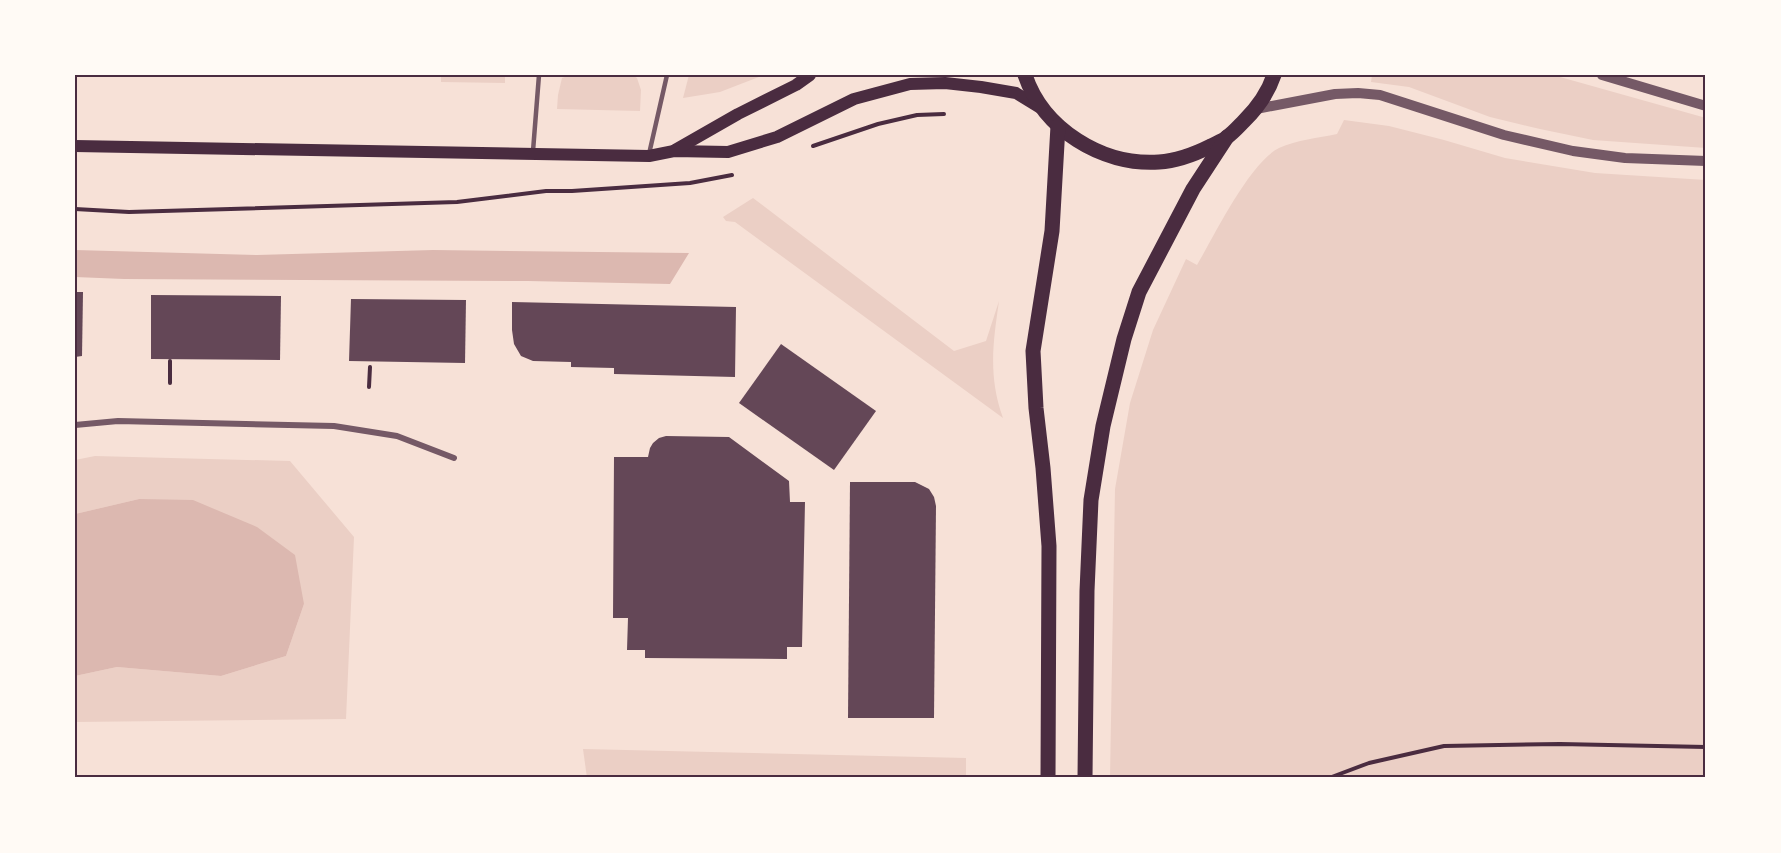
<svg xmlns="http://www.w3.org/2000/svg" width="1781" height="853" viewBox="0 0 1781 853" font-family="Commissioner,sans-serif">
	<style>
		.green { fill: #ebcfc5 }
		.water { fill: #dcb8b0 }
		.building { fill: #644757 }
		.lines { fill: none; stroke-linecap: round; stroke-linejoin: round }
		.path { stroke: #4a2c40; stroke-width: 4 }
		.service { stroke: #755966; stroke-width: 4.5 }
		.minor { stroke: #755966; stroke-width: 6 }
		.tertiary { stroke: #755966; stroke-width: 10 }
		.secondary { stroke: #4a2c40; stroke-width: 12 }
		.primary { stroke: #4a2c40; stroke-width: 15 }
		.neatline { fill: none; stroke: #4a2c40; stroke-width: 2 }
	</style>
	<rect width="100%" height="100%" fill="#f7e1d7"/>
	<g class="green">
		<path d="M441 75H505V83L441 82Z"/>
		<path d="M570 75H632L637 78 641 90 640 111 557 109 558 95 562 78Z"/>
		<path d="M689 75H764L720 92 683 98Z"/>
		<path d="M1372 75H1553L1706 118V148L1593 140 1540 129 1490 117 1409 87 1371 82Z"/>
		<path d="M1344 120 1389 126 1444 140 1505 158 1595 173 1706 180V778H1110L1115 489 1130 403 1153 330 1186 259 1197 265C1214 236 1250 162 1279 148 1297 140 1318 138 1337 134Z"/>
		<path d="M753 198 954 351 986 341 999 301C993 343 988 376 1003 418L735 222 726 221 723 217Z"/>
		<path d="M95 456 290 461 354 537 346 719 75 722V676L117 667 221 676 286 656 304 604 139 499 75 514V460Z"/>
		<path d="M583 749 966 758V778H587Z"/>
	</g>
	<g class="water">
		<path d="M75 250 257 255 433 250 689 253 670 284 528 281 124 279 75 277Z"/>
		<path d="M139 499 193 500 257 527 295 555 304 604 286 656 221 676 117 667 75 676V514Z"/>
	</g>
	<g class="building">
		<path d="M75 292H83L82 356 75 357Z"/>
		<path d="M151 295 281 296 280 360 151 359Z"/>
		<path d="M351 299 466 300 465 363 349 361Z"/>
		<path d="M512 302 736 307 735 377 614 374V368L571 367V362L533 361 521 356 514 344 512 330Z"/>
		<path d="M781 344 876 411 834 470 739 403Z"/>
		<path d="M666 436 729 437 789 481 790 502H805L802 647H787V659L645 658V650H627L628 618H613L614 457H648L650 448 653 443 659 438Z"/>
		<path d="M850 482H915L929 489 934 497 936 506 934 718H848Z"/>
	</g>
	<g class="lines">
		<g class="path">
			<path d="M813 146 878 124 917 115 944 114"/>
			<path d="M75 209 129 212 457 202 546 191H572L690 183 732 175"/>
			<path d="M170 383V361"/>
			<path d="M369 387 370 367"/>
			<path d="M1329 778 1369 763 1444 746 1560 744 1706 747"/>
		</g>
		<g class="service">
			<path d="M533 151 539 75"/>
			<path d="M649 154 667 75"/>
		</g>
		<path class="minor" d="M75 425 118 421 334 426 397 436 454 458"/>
		<g class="tertiary">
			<path d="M1602 75 1706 106"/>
			<path d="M1256 109 1335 94 1358 93 1380 95 1504 135 1573 151 1625 158 1706 161"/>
		</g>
		<g class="secondary">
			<path d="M75 146 649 156 674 151 728 152 777 137 854 99 910 84 945 83 981 87 1016 93 1042 109"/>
			<path d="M675 150 738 114 796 85 810 75"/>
		</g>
		<g class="primary">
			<path d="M1025 75C1043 129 1102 166 1159 162 1177 161 1195 154 1211 146 1216 143 1223 141 1227 137 1233 133 1239 126 1244 121 1257 108 1268 93 1274 75"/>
			<path d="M1048 778 1049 546 1043 468 1036 408 1033 351 1052 231 1058 126"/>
			<path d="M1085 778 1087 591 1091 500 1103 426 1124 339 1139 292 1193 189 1227 137"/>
		</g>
	</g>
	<rect width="1781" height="853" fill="none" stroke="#fffaf5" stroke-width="153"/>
	<rect x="76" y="76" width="1628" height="700" class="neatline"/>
</svg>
